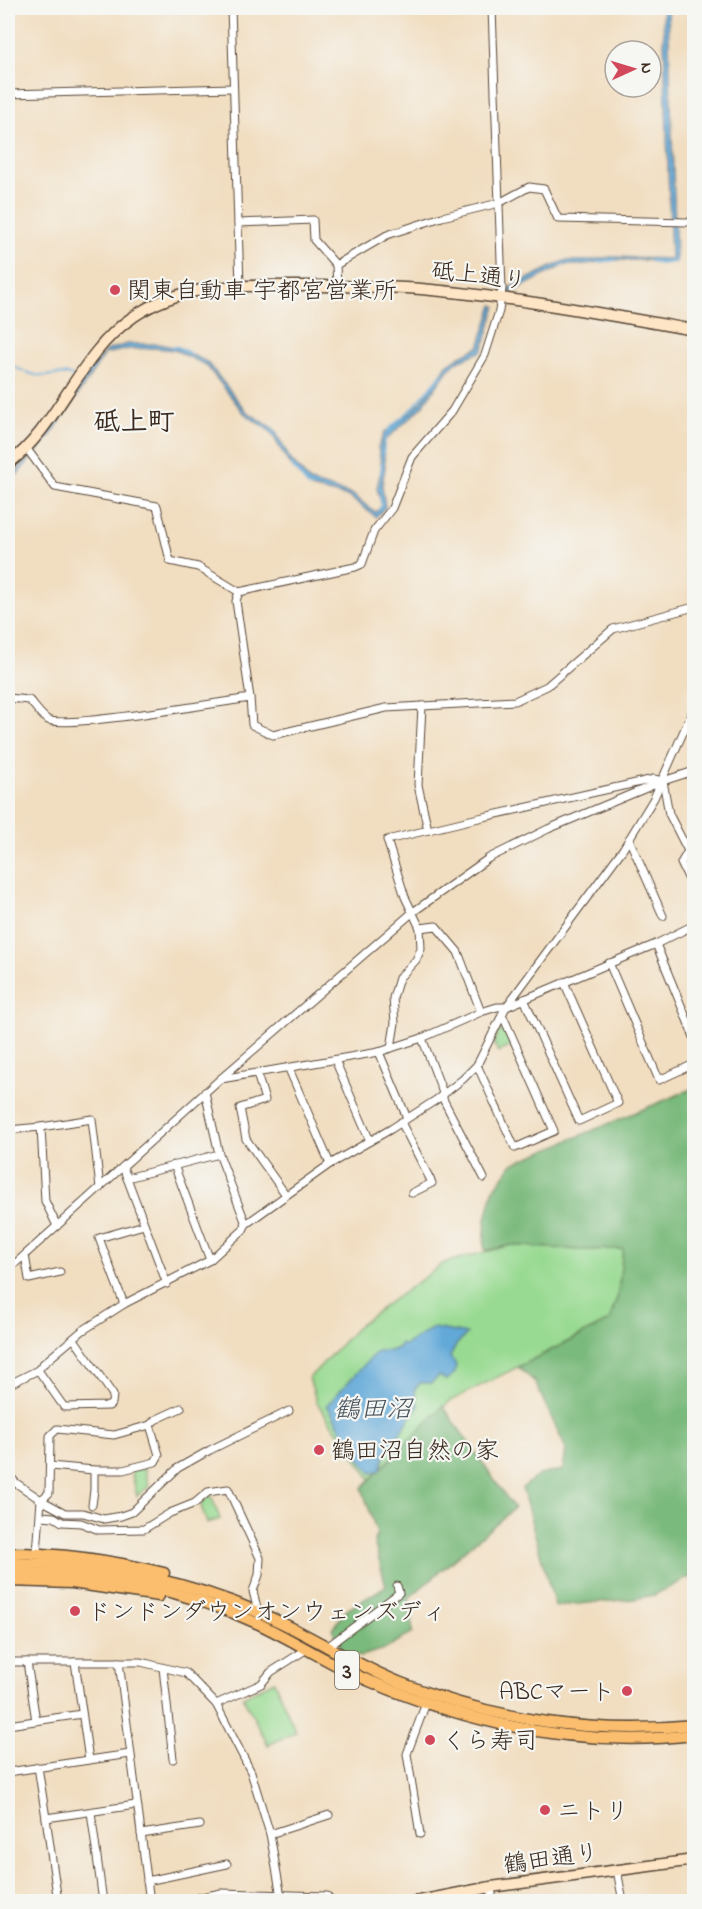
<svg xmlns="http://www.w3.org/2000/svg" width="702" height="1909" viewBox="0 0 702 1909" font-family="'Indie Flower','Klee One',sans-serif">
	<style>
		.green { fill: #99da92; stroke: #6a8258; stroke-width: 1.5 }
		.forest { fill: #7aba7c; stroke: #5a724d; stroke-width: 1.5 }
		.water { fill: #62a9d8; stroke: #4e6a7b; stroke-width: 1.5 }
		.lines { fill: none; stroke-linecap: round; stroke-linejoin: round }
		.stream { stroke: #62a9d8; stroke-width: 2 }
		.street-casing { stroke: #564536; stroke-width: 9 }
		.secondary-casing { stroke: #564536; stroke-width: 13 }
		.primary-casing { stroke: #564536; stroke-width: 13 }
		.street { stroke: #fff; stroke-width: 7 }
		.secondary { stroke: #fde5c5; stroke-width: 10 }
		.primary { stroke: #fbbe6e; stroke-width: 10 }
		.poi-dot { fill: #d1495b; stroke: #f6f6f2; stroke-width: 2 }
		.labels { text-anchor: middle; stroke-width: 4.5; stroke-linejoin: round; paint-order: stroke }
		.shield { fill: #f6f6f2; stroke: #73675e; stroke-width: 1.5 }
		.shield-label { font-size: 22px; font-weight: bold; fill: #3b2a1e }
		.street-label { font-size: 24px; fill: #3b2a1e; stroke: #f6f6f2 }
		.poi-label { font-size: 24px; fill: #3b2a1e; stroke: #f6f6f2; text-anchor: start }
		.water-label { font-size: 26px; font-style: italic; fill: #49565f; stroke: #f6f6f2 }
		.quarter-label { font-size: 27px; font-weight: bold; fill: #3b2a1e; stroke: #f6f6f2 }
	</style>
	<rect width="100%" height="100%" fill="#f6f6f2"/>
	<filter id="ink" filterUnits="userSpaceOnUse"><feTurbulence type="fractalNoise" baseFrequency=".0167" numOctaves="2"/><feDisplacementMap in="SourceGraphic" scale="12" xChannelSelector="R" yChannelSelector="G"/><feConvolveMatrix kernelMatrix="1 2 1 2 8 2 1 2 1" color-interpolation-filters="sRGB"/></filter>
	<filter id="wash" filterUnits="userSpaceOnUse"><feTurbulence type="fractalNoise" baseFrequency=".008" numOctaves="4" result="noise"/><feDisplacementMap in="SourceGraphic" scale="24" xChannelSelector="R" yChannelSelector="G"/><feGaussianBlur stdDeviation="1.35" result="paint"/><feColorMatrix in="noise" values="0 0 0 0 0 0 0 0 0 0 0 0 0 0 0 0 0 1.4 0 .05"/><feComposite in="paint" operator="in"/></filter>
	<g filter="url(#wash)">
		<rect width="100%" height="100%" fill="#f1ddbf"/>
		<g class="green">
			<path d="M499 1031H505L512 1046 498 1052 494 1043Z"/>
			<path d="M511 1245 579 1250 623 1249 618 1295 609 1321 450 1401 371 1480 317 1403 309 1378 360 1324 444 1263Z"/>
			<path d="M144 1468 149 1486 137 1496 131 1471Z"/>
			<path d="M211 1495 220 1519 207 1523 201 1506 202 1502Z"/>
			<path d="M274 1681 296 1732 268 1745 243 1697Z"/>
		</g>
		<g class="forest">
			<path d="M694 1088V1460L684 1462 694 1499V1575L654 1595 634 1599 555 1606 522 1488 539 1475 563 1470 566 1449 535 1382 518 1367 609 1321 618 1295 623 1249 579 1250 511 1245 485 1251 484 1244 486 1219 493 1191 512 1164Z"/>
			<path d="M443 1406 514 1508 409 1598 413 1632 385 1649 361 1656 343 1651 332 1628 347 1610 386 1586 374 1541 377 1533 362 1488Z"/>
		</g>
		<g class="water">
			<path d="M663 8H668L676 262 660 263 645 260H612L581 265H564L510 293 508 289 513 286 564 261H585L611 257 671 259Z"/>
			<path d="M493 305 496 306 482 351 458 361 448 370 421 408 383 442 382 448 384 455 385 467 382 485 385 507 376 517 349 497 311 488 288 462 271 432 244 413 206 365 175 350 156 348 128 349 105 354 51 435 16 476 8 480V476L15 473 46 437 91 368 105 351 128 344H158L178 348 207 362 247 412 274 429 290 459 310 482 353 495 373 511 376 512 382 506 377 488 382 467 378 447 385 432 414 410 424 399 447 365 459 357 479 347Z"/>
			<path d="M433 1328 467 1334 457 1344 450 1357 456 1364 455 1373 446 1380 439 1376 431 1383H420L415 1389 416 1401 419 1405 385 1455 381 1470 371 1473 354 1451 327 1405 377 1351H390L399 1347 400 1344 405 1345Z"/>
		</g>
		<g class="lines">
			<g class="stream">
				<path d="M651 261 660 264 674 262"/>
				<path d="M598 262 616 260"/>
				<path d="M172 347H178L189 353"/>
				<path d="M8 364C19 369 31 376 44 376 55 375 63 373 73 376"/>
				<path d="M388 430 413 408 442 374"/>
				<path d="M383 453 385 438"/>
				<path d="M292 466 309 487H312"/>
				<path d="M381 474 382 462"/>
				<path d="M378 512 382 505 380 498"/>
			</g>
		</g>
	</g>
	<g filter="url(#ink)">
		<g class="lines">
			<g class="street-casing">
				<g id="street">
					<path d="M231 8 240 286"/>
					<path d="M8 94 233 88"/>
					<path d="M238 223 313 220 314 240 336 265"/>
					<path d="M337 286 336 265 387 235 442 217 499 203 529 187 544 189 558 219 688 222 694 220"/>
					<path d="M27 449 55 487 157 506 170 561 198 567 239 592 355 567 362 564 374 531 392 508 412 457 452 411 485 355 499 311 502 289 492 8"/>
					<path d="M239 592 236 601 250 698 252 725 273 735 386 708 515 701 547 686 613 629 694 607"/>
					<path d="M8 698 29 700C35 706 41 716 48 720 65 729 221 702 250 698"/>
					<path d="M422 706 418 785 428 830"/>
					<path d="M663 781 669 814 688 851 681 863 694 890"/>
					<path d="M629 839 663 916"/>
					<path d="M656 944 694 1037"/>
					<path d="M609 963 659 1080 694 1064"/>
					<path d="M524 999 579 1121 618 1103 564 982"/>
					<path d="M481 1012 458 952 436 926 420 928 405 897 387 840 470 820 654 779 663 781"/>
					<path d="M422 1038 443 1093V1099L484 1178"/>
					<path d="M391 1048 395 1023 393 998 399 978 416 960 421 949 420 928"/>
					<path d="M379 1052 407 1118"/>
					<path d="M335 1060 370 1141"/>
					<path d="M477 1065 515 1148 554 1131 502 1014"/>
					<path d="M289 1069 330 1164 391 1129 436 1100 463 1079 477 1065 506 1007 623 849 654 798 694 708"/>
					<path d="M257 1074 265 1100 240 1108 246 1139 286 1195"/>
					<path d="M221 1079 379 1052 422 1038 481 1012 497 1007H506L656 944 694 925"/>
					<path d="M205 1092 219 1154"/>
					<path d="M401 1122 432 1183 412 1193"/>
					<path d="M8 1130 41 1127"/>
					<path d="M174 1165 210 1260"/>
					<path d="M123 1167 127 1178 219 1154 246 1224"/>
					<path d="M127 1178 167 1284"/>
					<path d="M57 1226 45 1201 41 1127 92 1119 100 1188"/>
					<path d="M25 1255 29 1279 60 1272"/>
					<path d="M8 1270 219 1080 413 912 489 858 548 829 663 781 694 771"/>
					<path d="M124 1304 99 1238 144 1225"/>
					<path d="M38 1370 64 1407 109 1406 112 1403 113 1395 74 1339"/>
					<path d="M8 1385 38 1370 43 1364 82 1331 124 1304 210 1260 243 1230 246 1224 330 1164"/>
					<path d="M181 1408 155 1420 150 1425 114 1435 57 1429 50 1436 49 1493 41 1500 65 1513H83L104 1519 121 1516 132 1512 178 1468 210 1450 289 1411"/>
					<path d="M50 1466 94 1470H123L155 1462 159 1455 150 1425"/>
					<path d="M8 1474 16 1483 41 1500 37 1553"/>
					<path d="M92 1505 94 1490V1470"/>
					<path d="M41 1516 54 1517 62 1522 81 1523 99 1530 144 1529 170 1513 195 1503 208 1492 228 1489 260 1558 259 1575 253 1591 258 1612"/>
					<path d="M327 1647 399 1593 397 1586"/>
					<path d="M8 1662H141L186 1673 216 1704 251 1772 270 1834 282 1902"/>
					<path d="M27 1662 36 1721"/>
					<path d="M75 1662 89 1760"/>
					<path d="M119 1662 150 1902"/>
					<path d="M163 1668 173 1759"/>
					<path d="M216 1704 261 1684 271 1672 307 1649"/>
					<path d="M8 1725 82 1714"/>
					<path d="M38 1767 46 1818 136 1805"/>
					<path d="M8 1772 130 1754"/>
					<path d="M91 1812 103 1902"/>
					<path d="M46 1818 58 1902"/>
					<path d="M141 1834 200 1825"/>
					<path d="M270 1834 329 1815"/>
					<path d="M420 1834 407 1754 426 1703"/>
					<path d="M617 1870 623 1902"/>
					<path d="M147 1881 227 1864"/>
					<path d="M491 1887 493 1902"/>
					<path d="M179 1902 221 1893 327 1896 331 1902"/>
				</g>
			</g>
			<g class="secondary-casing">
				<g id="secondary">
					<path d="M8 464C60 425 78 354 133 317 184 281 244 286 303 286 343 286 382 286 421 289 513 297 604 314 694 330"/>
					<path d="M414 1902 491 1887 694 1860"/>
				</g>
			</g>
			<g class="primary-casing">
				<g id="primary">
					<path d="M8 1553C62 1553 111 1560 164 1573"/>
					<path d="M8 1563C102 1562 199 1582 284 1624 323 1643 360 1667 401 1683 494 1720 595 1735 694 1725"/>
					<path d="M8 1573C94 1571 180 1588 259 1624 297 1642 333 1666 372 1682 475 1726 582 1748 694 1735"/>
					<path d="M8 1581 72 1583 159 1596"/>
				</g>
			</g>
			<use href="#street" class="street"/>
			<use href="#secondary" class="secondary"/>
			<use href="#primary" class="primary"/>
		</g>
	</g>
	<g class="poi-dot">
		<circle cx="115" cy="290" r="6"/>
		<circle cx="319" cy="1450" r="6"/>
		<circle cx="75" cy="1611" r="6"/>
		<circle cx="627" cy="1691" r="6"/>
		<circle cx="430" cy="1740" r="6"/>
		<circle cx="545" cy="1810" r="6"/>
	</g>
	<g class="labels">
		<rect class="shield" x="335" y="1651" width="24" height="38" rx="4.5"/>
		<g class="shield-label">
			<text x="347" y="1678">3</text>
		</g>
		<g class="street-label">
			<text transform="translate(479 275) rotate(7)" y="8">砥上通り</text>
			<text transform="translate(551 1858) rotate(-8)" y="8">鶴田通り</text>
		</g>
		<g class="poi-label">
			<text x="127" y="298">関東自動車 宇都宮営業所</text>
			<text x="331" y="1458">鶴田沼自然の家</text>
			<text x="87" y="1619">ドンドンダウンオンウェンズディ</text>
			<text x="615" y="1699" text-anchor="end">ABCマート</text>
			<text x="442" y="1748">くら寿司</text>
			<text x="557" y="1818">ニトリ</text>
		</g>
		<g class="water-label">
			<text x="373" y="1417">鶴田沼</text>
		</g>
		<g class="quarter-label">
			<text x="134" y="430">砥上町</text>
		</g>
	</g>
	<rect width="702" height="1909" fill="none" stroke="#f6f6f2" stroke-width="30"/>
	<g transform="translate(633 69) rotate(86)"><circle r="28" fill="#f6f6f2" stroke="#aba49d" stroke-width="1.5"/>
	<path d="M0-4.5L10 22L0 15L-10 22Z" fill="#d1495b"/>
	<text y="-9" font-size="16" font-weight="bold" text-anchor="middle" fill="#3b2a1e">N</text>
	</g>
</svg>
